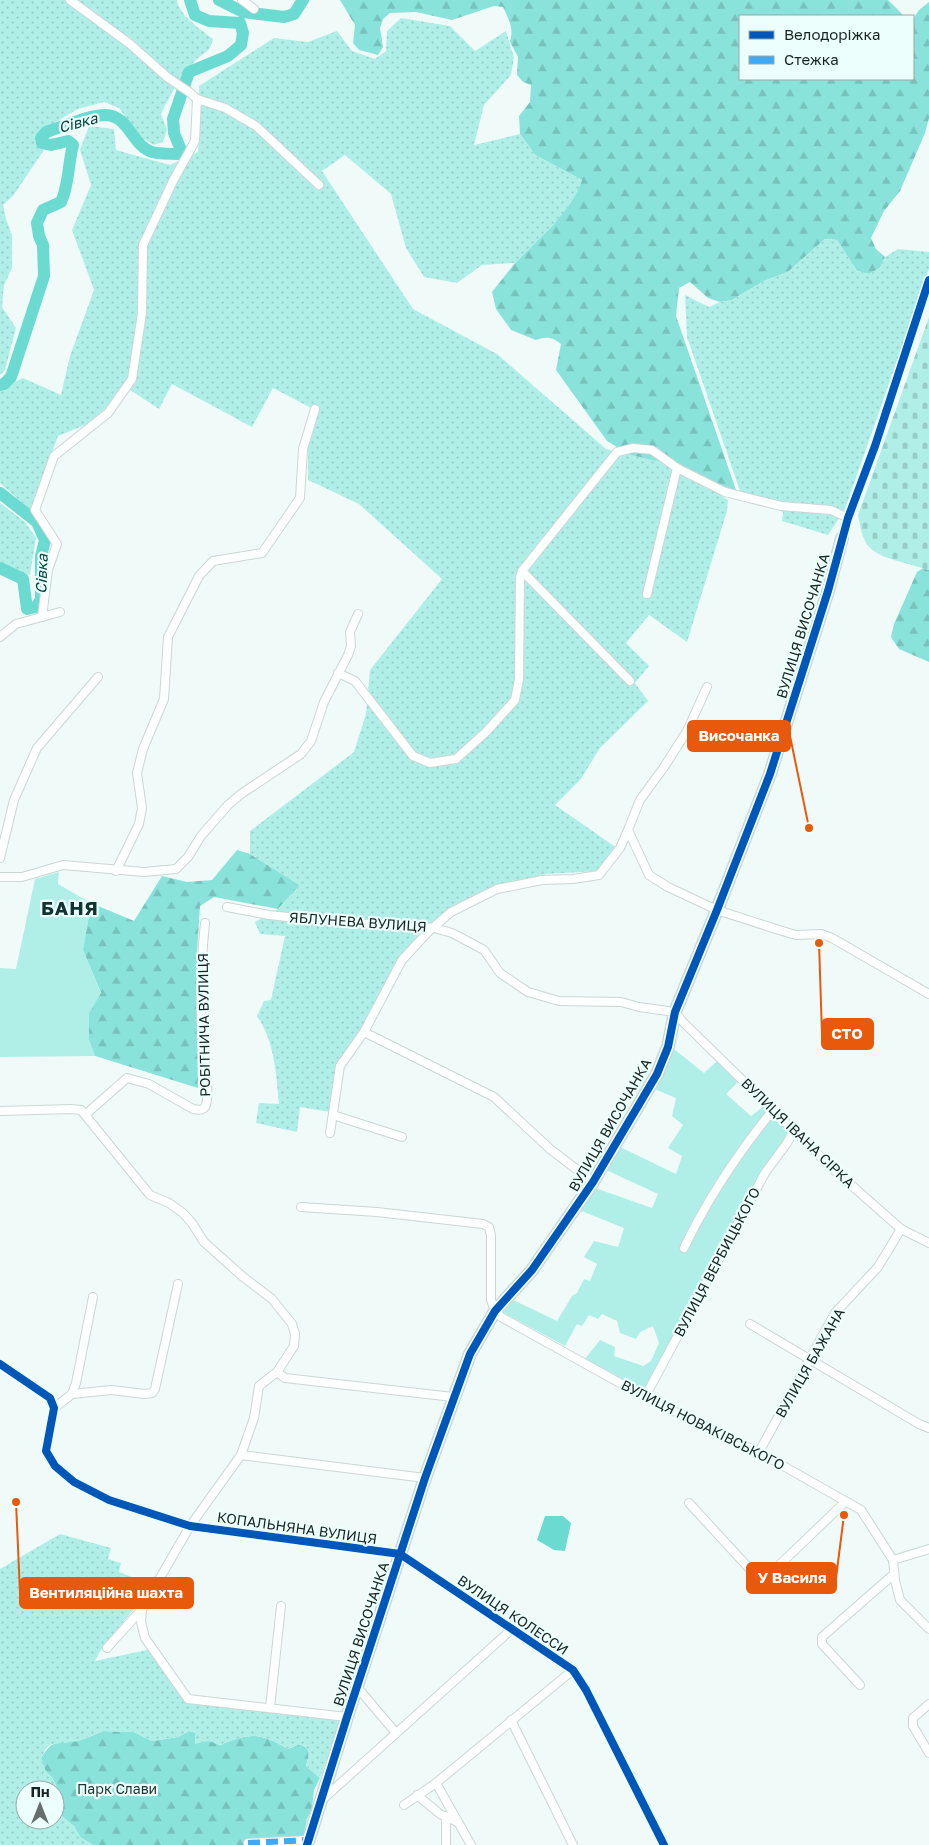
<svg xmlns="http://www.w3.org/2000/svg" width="929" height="1845" viewBox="0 0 929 1845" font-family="'Golos Text',sans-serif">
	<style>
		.grass { fill: #b0efe8 }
		.forest { fill: url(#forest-firs) }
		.cemetery { fill: url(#cemetery-stones) }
		.park { fill: url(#park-dots); fill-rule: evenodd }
		.water { fill: #6bdbd2 }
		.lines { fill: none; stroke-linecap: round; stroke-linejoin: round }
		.river { stroke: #6bdbd2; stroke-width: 12 }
		.street-casing { stroke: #ccd7d5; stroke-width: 10 }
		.secondary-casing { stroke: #ccd7d5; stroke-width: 14 }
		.street { stroke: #fdfefe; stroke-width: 8 }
		.secondary { stroke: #fdfefe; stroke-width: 11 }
		.quiet { stroke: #3fa9f5; stroke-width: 6; stroke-dasharray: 12 6; stroke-linecap: butt }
		.cycleway-casing { stroke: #ecfffc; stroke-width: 11 }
		.cycleway { stroke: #0057b8; stroke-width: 8 }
		.labels { text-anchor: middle; stroke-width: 4.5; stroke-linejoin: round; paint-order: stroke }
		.street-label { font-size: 14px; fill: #182422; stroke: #ecfffc }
		.park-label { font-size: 14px; fill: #1d3532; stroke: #ecfffc }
		.water-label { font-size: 15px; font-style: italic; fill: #00443f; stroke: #ecfffc }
		.district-label { font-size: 19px; font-weight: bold; letter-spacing: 1px; fill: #113430; stroke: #ecfffc }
		.leader { fill: none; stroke: #e8590c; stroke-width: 2 }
		.callout-dot { fill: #e8590c; stroke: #ecfffc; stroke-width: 2 }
		.callout { fill: #e8590c; stroke: #e8590c; stroke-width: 2 }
		.callout-label { font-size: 15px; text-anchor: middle; font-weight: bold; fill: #fff }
	</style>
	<defs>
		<pattern id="forest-firs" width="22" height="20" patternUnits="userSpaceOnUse" patternTransform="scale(1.25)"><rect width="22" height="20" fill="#8ae3db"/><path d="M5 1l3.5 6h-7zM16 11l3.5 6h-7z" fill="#76c3bc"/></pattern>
		<pattern id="cemetery-stones" width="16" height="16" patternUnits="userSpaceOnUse" patternTransform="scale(1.25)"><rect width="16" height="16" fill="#b0efe8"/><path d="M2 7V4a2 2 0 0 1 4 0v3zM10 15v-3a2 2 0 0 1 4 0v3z" fill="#97cdc7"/></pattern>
		<pattern id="park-dots" width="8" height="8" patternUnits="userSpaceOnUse" patternTransform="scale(1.25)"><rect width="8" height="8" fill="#b0efe8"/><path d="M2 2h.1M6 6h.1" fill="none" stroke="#97cdc7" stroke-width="1.8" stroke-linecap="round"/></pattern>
	</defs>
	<rect width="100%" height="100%" fill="#f0fbf9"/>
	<g class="grass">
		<path d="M59 872 58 884 91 903 83 950 101 994 89 1013V1040L95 1056 0 1057V968L16 969 35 879Z"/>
		<path d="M674 1049 704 1073 717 1061 739 1081 726 1094 751 1116 764 1106 791 1132 671 1349 650 1396 585 1359 600 1340 615 1347 614 1356 643 1366 651 1361 659 1343 653 1326 640 1332 636 1339 620 1333 617 1321 602 1314 598 1319 589 1315 582 1326 577 1324 565 1346 502 1312 513 1300 557 1321 572 1296 577 1293 584 1279 590 1281 597 1264 584 1257 594 1241 618 1247 624 1228 579 1210 595 1188 652 1208 658 1194 606 1170 620 1147 676 1174 682 1156 668 1148 683 1125 672 1116 676 1098 654 1089Z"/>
	</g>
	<g class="forest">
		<path d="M340 0H888L904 16H740V79H913V19L919 10 929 2V118L925 133 900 191 884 211 871 238 876 249 885 257 880 268 869 274 857 271 837 240 825 239 788 272 764 281 732 300 720 302 708 298 690 282 679 288 676 316 736 490 716 486 630 455 607 441 556 370 561 344C552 337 547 336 536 340L511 330 496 309 492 292 515 263 554 224 582 180 535 155 520 134 519 116 530 102 531 85 523 82 517 75 518 57 510 42C514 28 509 20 503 7L494 6 452 20 416 12 390 13 383 19 380 28 383 47 378 55 359 50 353 43 355 25Z"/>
		<path d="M923 568 929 570V662L899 649 891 637 894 624 917 572Z"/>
		<path d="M237 850 250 854 300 885 278 909 214 897 200 906 197 952 198 1088 95 1056 89 1040V1013L101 993 83 950 91 903 134 921 162 876 187 882 212 880Z"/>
		<path d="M103 1731 134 1732 152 1741 178 1737 189 1731C200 1733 209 1741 220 1745 250 1733 259 1732 288 1749L300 1744C312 1750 309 1754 306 1766L320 1778 314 1790 312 1809 307 1819 302 1845H93L80 1837 74 1826 59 1814 58 1790 53 1779 45 1770 41 1758C54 1736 59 1746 80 1740 88 1738 95 1734 103 1731Z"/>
	</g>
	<path class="cemetery" d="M929 317V570C917 567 906 563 894 560 866 551 863 543 858 515Z"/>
	<g class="park">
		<path d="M0 0H177C179 16 202 30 213 39 210 53 205 51 196 60 181 75 170 95 161 114L167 130 163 142 154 145 140 137 119 108 104 102 78 109 56 122 39 132 35 141 44 150 13 196 3 205 6 219 12 235V268L4 285 2 307 16 328 5 370 0 375Z"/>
		<path d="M401 18 450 26 475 51 506 31 514 58 511 75 484 105 474 145 520 134 535 155 582 180C572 212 538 239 515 263L482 265 457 283 424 277 406 248 391 194 345 155 322 171 413 309 497 354 606 449 678 466 728 500 727 511 687 642 649 615 626 643 649 666 635 683 648 701 600 748 581 779 555 805 617 848 599 871 546 874 496 887 434 922 412 942 363 1027 337 1066 330 1112 300 1107 297 1132 256 1123 259 1103 279 1104C276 1072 275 1043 257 1016L264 1001 271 1000 285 936 260 934 255 922 278 909 300 885 250 854V831L354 752 366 714 370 670 442 579 359 504 308 480V449L318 415 317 411 273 388 252 427 172 384 159 409 124 386 112 402 90 423 58 436 31 511 0 483V388L23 378 61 395 70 356 94 290 72 230 91 185 80 150 89 126 114 129 116 150 170 165 198 152 200 129 199 86 274 38 308 42 337 31 352 51 375 59 386 51 387 31Z"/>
		<path d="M825 239 837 240 857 271 869 274 880 268 885 257 898 249 929 252V269L845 509 828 535 782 521 783 512 740 491 687 337 685 295 709 307 720 302 732 300 764 281 788 272Z"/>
		<path d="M0 503 25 522 36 538 30 575 0 567Z"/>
		<path d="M60 1534 111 1548 108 1559 121 1563 119 1572 150 1584C136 1613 109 1633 95 1661L156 1648 191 1698 342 1715 320 1778 306 1766C309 1754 312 1750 300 1744L288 1749C259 1732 250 1733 220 1745L208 1741 195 1744V1732L189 1731 178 1737 152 1741 134 1732 103 1731 79 1741 53 1744 47 1747 41 1758 45 1770 53 1779 58 1790 59 1814 74 1826 80 1837 93 1845H0V1569ZM25 1790H55V1820H25Z"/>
	</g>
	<path class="water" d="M545 1516H563L571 1523 565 1551 554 1550 537 1540Z"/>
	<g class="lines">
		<g class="river">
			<path d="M219 0 243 12 284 17 294 14 303 0"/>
			<path d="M0 385 4 384 11 377 44 276 43 245 39 236 37 223 43 210 61 202C69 185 68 164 73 145L68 141 51 145 42 143 41 138 46 132C63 127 88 115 105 115 129 115 132 146 152 152 160 154 170 154 179 154L181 150 174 133 173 119 189 72 228 56 241 45 243 33 240 23 209 21 195 15 190 0"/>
			<path d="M0 493 37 522 45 540 41 556V600L36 607 27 609 23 579 0 568"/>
		</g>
		<g class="street-casing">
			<g id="street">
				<path d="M70 0 130 44 167 77 189 92 197 99 225 108 256 126 319 185"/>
				<path d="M242 0 254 9"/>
				<path d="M842 538 848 518 875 446 929 280"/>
				<path d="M522 571 630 681"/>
				<path d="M647 594 677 468"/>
				<path d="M42 617 48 570 57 544 35 510 54 456 108 413 132 379 142 313 143 245 173 181 195 141 197 99"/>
				<path d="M0 637 16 624 60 612"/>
				<path d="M338 673 355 681 413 756 430 763 456 759 486 732 515 700 519 679 520 577 522 571 617 452 633 448 652 450 677 468 725 492 781 506 831 510 848 518"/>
				<path d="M707 687 687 731 664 767 640 800 628 830 649 875 668 887 717 910 779 930 796 935 821 934 832 938 929 994"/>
				<path d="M0 858 14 800 37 748 98 677"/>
				<path d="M116 871 139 824 142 808 137 773 143 749 164 699 168 637 199 576 213 561 262 553 300 498 303 449 315 409"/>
				<path d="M0 877H22L63 865 144 872 176 869 188 857 201 836 228 805 241 794 301 754 311 741 324 702 348 655 351 646 350 632 358 614"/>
				<path d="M227 907 269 915 335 922 434 928 452 933 484 950 500 973 528 992 559 1001 621 1002 639 1007 675 1012 682 1021 832 1168 901 1229 929 1243"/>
				<path d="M364 1032 494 1097 550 1149 593 1182"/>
				<path d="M0 1111 71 1109 81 1110 150 1195 169 1203 183 1213 192 1223 204 1242 242 1276 272 1299 292 1324 295 1334 294 1346 277 1372 259 1386 254 1418 241 1455 190 1526 142 1609 107 1648"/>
				<path d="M86 1114 127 1078 149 1084 193 1109C198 1110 204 1111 206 1105 210 1090 204 1055 202 1039 200 1001 201 961 205 923"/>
				<path d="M333 1115 402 1137"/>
				<path d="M330 1133 340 1066 364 1032 402 960 429 931 451 912 497 889 542 880 573 879 599 875 620 848 628 830"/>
				<path d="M301 1207 377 1212 483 1224 489 1227 491 1235V1300L495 1311 501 1317 645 1397 764 1455 861 1510 893 1560 895 1580 900 1600 929 1629"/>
				<path d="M684 1248C708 1198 738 1153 773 1110"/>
				<path d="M750 1324 919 1424 929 1428"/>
				<path d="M0 1364 50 1398 54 1408 46 1451 55 1466 74 1482 109 1500 190 1526 400 1554 573 1670 586 1690 664 1845"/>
				<path d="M277 1372 285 1378 453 1397"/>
				<path d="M72 1394 111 1390 145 1394 152 1393 155 1389 178 1284"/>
				<path d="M645 1397 765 1173 787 1143 794 1130"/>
				<path d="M54 1408 72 1394 76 1383 93 1297"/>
				<path d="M759 1452 835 1313 878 1267 901 1229"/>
				<path d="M241 1455 425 1478"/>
				<path d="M689 1503 758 1578 761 1579 770 1574 845 1502"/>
				<path d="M893 1560 929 1549"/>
				<path d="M142 1609 141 1622 145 1638 188 1699 347 1717"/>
				<path d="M860 1685 822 1644V1637L894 1574"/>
				<path d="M357 1687 396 1733"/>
				<path d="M929 1704 913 1718V1726L929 1753"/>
				<path d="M270 1708 281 1606"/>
				<path d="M511 1720 573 1845"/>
				<path d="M436 1783 471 1845"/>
				<path d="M417 1795 440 1814 457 1822"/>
				<path d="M323 1799 511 1630"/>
				<path d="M404 1805 436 1783 573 1670"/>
				<path d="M248 1843 309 1840"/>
				<path d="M446 1845V1816"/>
			</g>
		</g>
		<g class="secondary-casing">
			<path id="secondary" d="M307 1845 347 1717 425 1478 470 1354 495 1311 532 1270 593 1182 657 1074 668 1047 675 1012 717 910 770 774 828 591 842 538"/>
		</g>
		<use href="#street" class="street"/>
		<use href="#secondary" class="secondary"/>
		<path class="quiet" d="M248 1843 309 1840"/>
		<g class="cycleway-casing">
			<g id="cycleway">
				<path d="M0 1364 50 1398 54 1408 46 1451 55 1466 74 1482 109 1500 190 1526 400 1554 573 1670 586 1690 664 1845"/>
				<path d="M307 1845 347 1717 425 1478 470 1354 495 1311 532 1270 593 1182 657 1074 668 1047 675 1012 717 910 770 774 828 591 848 518 875 446 929 280"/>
			</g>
		</g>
		<use href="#cycleway" class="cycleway"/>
	</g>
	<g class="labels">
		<g class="street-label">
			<text transform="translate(803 626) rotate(-73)" y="5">ВУЛИЦЯ ВИСОЧАНКА</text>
			<text transform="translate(358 922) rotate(4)" y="5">ЯБЛУНЕВА ВУЛИЦЯ</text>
			<text transform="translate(204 1025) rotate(-91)" y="5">РОБІТНИЧА ВУЛИЦЯ</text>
			<text transform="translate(610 1125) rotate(-60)" y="5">ВУЛИЦЯ ВИСОЧАНКА</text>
			<text transform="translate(798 1133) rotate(44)" y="5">ВУЛИЦЯ ІВАНА СІРКА</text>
			<text transform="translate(717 1262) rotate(-62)" y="5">ВУЛИЦЯ ВЕРБИЦЬКОГО</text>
			<text transform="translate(810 1363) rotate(-60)" y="5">ВУЛИЦЯ БАЖАНА</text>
			<text transform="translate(703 1425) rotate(27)" y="5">ВУЛИЦЯ НОВАКІВСЬКОГО</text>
			<text transform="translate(297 1528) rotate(8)" y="5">КОПАЛЬНЯНА ВУЛИЦЯ</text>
			<text transform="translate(513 1615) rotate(34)" y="5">ВУЛИЦЯ КОЛЕССИ</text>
			<text transform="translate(361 1634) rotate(-72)" y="5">ВУЛИЦЯ ВИСОЧАНКА</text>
		</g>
		<g class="park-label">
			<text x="117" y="1794">Парк Слави</text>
		</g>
		<g class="water-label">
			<text transform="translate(78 123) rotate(-15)" y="5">Сівка</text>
			<text transform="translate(42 574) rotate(-88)" y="5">Сівка</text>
		</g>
		<g class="district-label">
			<text x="70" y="915">БАНЯ</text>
		</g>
	</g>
	<path class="leader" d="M809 828L790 736M819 943L822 1034M844 1515L836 1578M16 1502L20 1593"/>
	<g class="callout-dot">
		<circle cx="809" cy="828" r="5"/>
		<circle cx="819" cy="943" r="5"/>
		<circle cx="844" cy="1515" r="5"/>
		<circle cx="16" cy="1502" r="5"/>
	</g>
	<g class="callout">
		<rect x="688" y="721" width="102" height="30" rx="5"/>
		<rect x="822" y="1019" width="51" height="30" rx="5"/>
		<rect x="747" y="1563" width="89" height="30" rx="5"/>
		<rect x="20" y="1578" width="173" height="30" rx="5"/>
	</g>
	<g class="callout-label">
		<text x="739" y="741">Височанка</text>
		<text x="847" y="1039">СТО</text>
		<text x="792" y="1583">У Василя</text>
		<text x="106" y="1598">Вентиляційна шахта</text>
	</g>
	<rect x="739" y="15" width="175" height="65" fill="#ecfffc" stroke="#97a7a5"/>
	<rect x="749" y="31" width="25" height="8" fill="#0057b8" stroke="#97a7a5"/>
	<text x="784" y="40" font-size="15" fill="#182422">Велодоріжка</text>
	<rect x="749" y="56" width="25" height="8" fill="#3fa9f5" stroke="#97a7a5"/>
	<text x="784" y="65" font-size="15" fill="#182422">Стежка</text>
	<g transform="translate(40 1805)"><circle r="24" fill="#ecfffc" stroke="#97a7a5"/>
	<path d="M0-4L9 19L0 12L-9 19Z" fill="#646f6d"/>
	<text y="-8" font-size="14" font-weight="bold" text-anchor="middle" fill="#182422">Пн</text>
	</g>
</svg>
